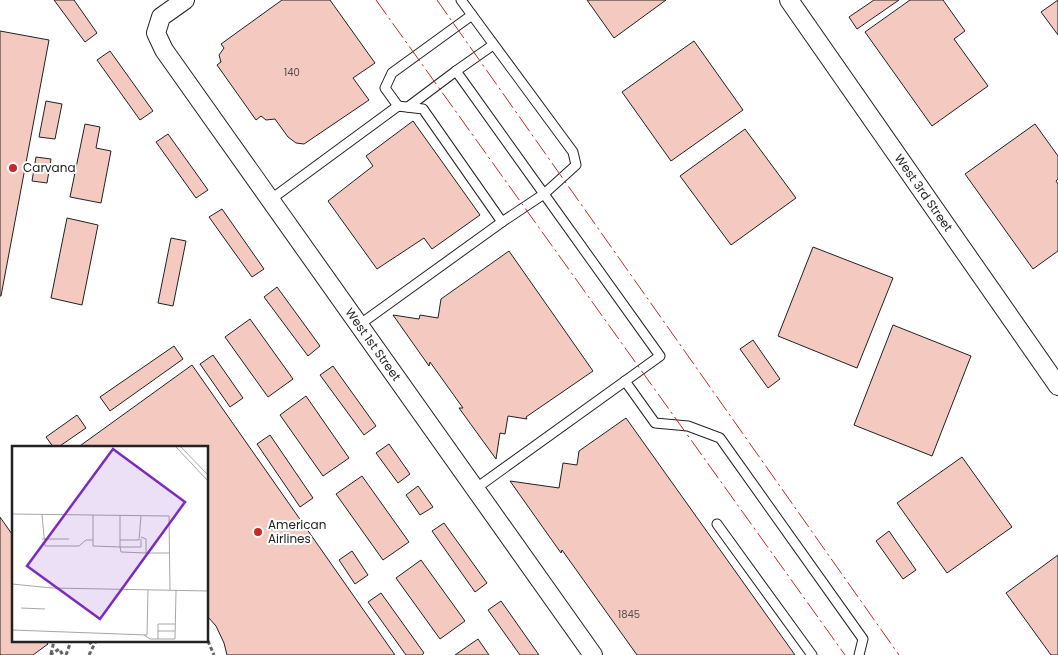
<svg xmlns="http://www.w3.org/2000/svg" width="1058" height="655" viewBox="0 0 1058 655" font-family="Poppins,sans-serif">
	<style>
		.building { fill: #f3c9c0; stroke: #222 }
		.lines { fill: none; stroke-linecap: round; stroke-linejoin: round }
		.lane-casing { stroke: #222; stroke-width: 11 }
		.street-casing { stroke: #222; stroke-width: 20 }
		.path { stroke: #646464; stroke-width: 3; stroke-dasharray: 4 2.5; stroke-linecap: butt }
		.lane { stroke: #fff; stroke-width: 9 }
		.street { stroke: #fff; stroke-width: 18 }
		.power { stroke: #c62828; stroke-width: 1; stroke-dasharray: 18 4 2.5 4; stroke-linecap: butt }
		.poi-dot { fill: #c62828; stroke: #fff; stroke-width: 2 }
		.labels { text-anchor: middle; stroke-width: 4; stroke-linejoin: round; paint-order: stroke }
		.number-label { font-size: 10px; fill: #564c4a }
		.poi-label { font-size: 12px; fill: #222; stroke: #fff; text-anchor: start }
		.street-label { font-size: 12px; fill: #222; stroke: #fff }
		.inset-road { fill: none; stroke: #a7a7a7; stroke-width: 1 }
		.view { fill: #7b2cbf; fill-opacity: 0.15; stroke: #7b2cbf; stroke-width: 2.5 }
		.inset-edge { fill: none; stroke: #222; stroke-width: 2.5 }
	</style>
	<rect width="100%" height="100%" fill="#fff"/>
	<g class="building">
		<path d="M54 0H74L97 33 85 42Z"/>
		<path d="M282 0H330L375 63 353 78 369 100 304 144 296 143 288 137 275 119 266 120 261 116 256 120 217 65 221 62 219 55 224 48 221 44Z"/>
		<path d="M587 0H666L614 38Z"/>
		<path d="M874 0H899L857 29 849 17Z"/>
		<path d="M910 0H943L965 31 954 39 988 86 932 126 865 32Z"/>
		<path d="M1058 0V35L1041 12Z"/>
		<path d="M0 31 49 40 1 296H0Z"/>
		<path d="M694 41 743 110 671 161 622 92Z"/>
		<path d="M110 51 153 111 140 120 97 60Z"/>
		<path d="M46 101 62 104 55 139 39 137Z"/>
		<path d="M413 121 480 215 432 249 424 238 377 269 328 201 373 166 366 156Z"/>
		<path d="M85 124 100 127 96 148 111 151 101 203 70 197Z"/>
		<path d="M1035 124 1058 156V179L1056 181 1058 184V251L1033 269 965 174Z"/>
		<path d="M745 129 796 198 731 245 680 176Z"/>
		<path d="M168 134 208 190 196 198 156 142Z"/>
		<path d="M36 157 51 159 47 183 32 181Z"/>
		<path d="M222 209 264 269 252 277 209 217Z"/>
		<path d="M67 218 98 225 82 305 51 298Z"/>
		<path d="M171 238 186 241 173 306 158 303Z"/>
		<path d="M813 247 893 278 857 368 778 336Z"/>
		<path d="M509 251 593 371 526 417 527 419 508 416 505 434 500 433 496 459 459 408H463L430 362 429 366 393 315 419 319 420 315 438 318 441 299Z"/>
		<path d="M277 287 320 346 308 356 264 297Z"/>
		<path d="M250 319 293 379 268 397 225 337Z"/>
		<path d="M893 325 971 356 932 456 854 425Z"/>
		<path d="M753 340 780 379 768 388 740 349Z"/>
		<path d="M174 346 183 359 110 411 100 397Z"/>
		<path d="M213 355 243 398 230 407 200 364Z"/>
		<path d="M192 365 395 655H227L224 643 216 626 208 617V448H77Z"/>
		<path d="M333 366 376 426 364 435 320 375Z"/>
		<path d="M306 396 349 458 323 476 280 415Z"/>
		<path d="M77 415 86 428 57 448H54L46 437Z"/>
		<path d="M626 418 795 655H637L562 550 561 553 510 481 559 488 563 463 577 465 579 451Z"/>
		<path d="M270 435 313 498 300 507 257 444Z"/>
		<path d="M389 444 410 474 398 483 376 453Z"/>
		<path d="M962 457 1012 527 947 573 897 503Z"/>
		<path d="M362 476 409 542 383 560 336 494Z"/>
		<path d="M418 486 433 507 420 515 406 495Z"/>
		<path d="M0 517 14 537V641H46L48 644 33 655H0Z"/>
		<path d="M444 523 487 583 475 592 432 531Z"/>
		<path d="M889 531 916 570 903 579 876 541Z"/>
		<path d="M352 551 368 575 355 584 339 560Z"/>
		<path d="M1058 555V655H1051L1006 593Z"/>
		<path d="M421 560 465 621 440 639 396 578Z"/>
		<path d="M381 593 424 653 422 655H406L368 602Z"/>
		<path d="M501 601 539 655H520L488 610Z"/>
		<path d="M478 639 489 655H455Z"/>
	</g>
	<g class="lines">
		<g class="lane-casing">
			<g id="lane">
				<path d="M456 71 493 45"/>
				<path d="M398 106 385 88 392 73 472 15 461 0"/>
				<path d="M408 107 456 71 544 194 576 165 573 152 472 15"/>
				<path d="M270 200 398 106 423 109 502 222 359 325"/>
				<path d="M625 381 655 423 688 426 720 438 863 639 859 655"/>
				<path d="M475 489 660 356 544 194 502 222"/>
				<path d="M717 524 812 655"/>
			</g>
		</g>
		<g class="street-casing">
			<g id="street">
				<path id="s1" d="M185 0 161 17 156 33 164 50 593 655"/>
				<path id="s2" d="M789 0 1058 386"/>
			</g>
		</g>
		<g class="path">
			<path d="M89 641 93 647"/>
			<path d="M208 641 214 655"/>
			<path d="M51 654 54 641"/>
			<path d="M50 655 59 649 63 655"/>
			<path d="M66 655 71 641"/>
			<path d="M89 655 96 641"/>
		</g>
		<use href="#lane" class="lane"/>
		<use href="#street" class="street"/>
		<g class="power">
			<path d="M376 0 845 655"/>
			<path d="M437 0 899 655"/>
		</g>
	</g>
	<g class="poi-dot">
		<circle cx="13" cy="168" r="5"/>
		<circle cx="258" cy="532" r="5"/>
	</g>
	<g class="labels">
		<g class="number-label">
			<text x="292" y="76">140</text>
			<text x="629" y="618">1845</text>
		</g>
		<g class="poi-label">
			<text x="23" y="172">Carvana</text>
			<text x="268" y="529">American<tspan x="268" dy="14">Airlines</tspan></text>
		</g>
		<g class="street-label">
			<text dy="4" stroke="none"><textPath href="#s2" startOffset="235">West 3rd Street</textPath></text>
			<text dy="4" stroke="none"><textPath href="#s1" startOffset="426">West 1st Street</textPath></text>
		</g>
	</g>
	<g transform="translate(12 446)">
		<rect width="196" height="196" fill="#fff"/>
		<path class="inset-road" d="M163 0 197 36M168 0 197 30M0 68 157 70 158 144M30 69 33 100H67L74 94H81M81 69V100L108 101V94M108 69V94H127L129 70M129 91 134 93V107H158M30 93H57M129 93V101H108L109 106 134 107M0 138 40 142 197 145M9 162 33 163M0 184 135 189 136 144M146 185H163M132 189 138 193H163L164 144M146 193V178H163"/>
		<path class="view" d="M101 3 173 56 88 173 15 120Z"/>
		<rect width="196" height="196" class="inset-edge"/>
	</g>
</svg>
